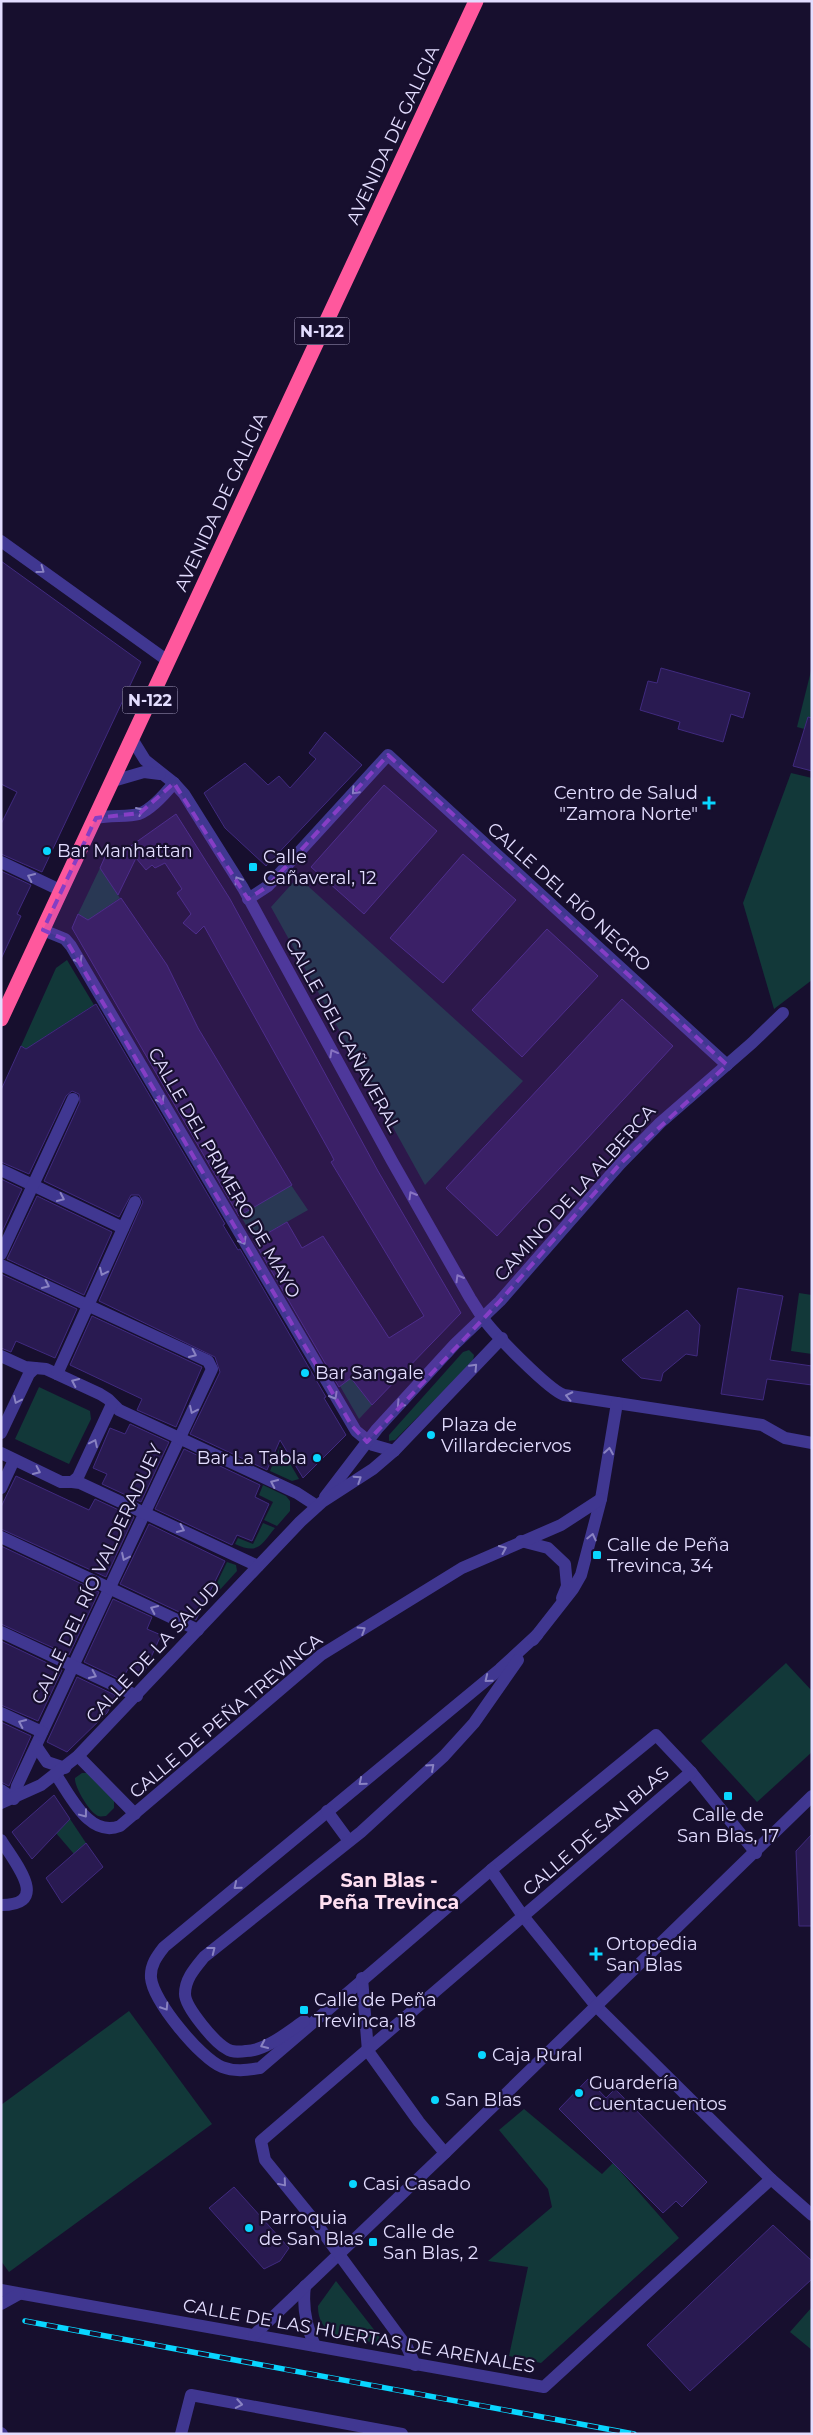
<svg xmlns="http://www.w3.org/2000/svg" width="813" height="2435" viewBox="0 0 813 2435" font-family="Montserrat,sans-serif">
	<style>
		.green { fill: #123839 }
		.building { fill: #291a51; stroke: #402a7f }
		.lines { fill: none; stroke-linecap: round; stroke-linejoin: round }
		.minor { stroke: #403791; stroke-width: 12 }
		.highway { stroke: #ff589d; stroke-width: 15 }
		.rail-casing { stroke: #09d6ff; stroke-width: 5.5 }
		.rail { stroke: #170f2e; stroke-width: 4; stroke-dasharray: 11; stroke-linecap: butt }
		.oneway { stroke: #8982c2 }
		.marked { fill: #853ec5; fill-opacity: 0.2; stroke: #853ec5; stroke-width: 4; stroke-dasharray: 10 6; stroke-linejoin: round }
		.poi-dot { fill: #09d6ff; stroke: #170f2e; stroke-width: 2 }
		.labels { text-anchor: middle; stroke-width: 4.5; stroke-linejoin: round; paint-order: stroke }
		.shield { fill: #170f2e; stroke: #a69fc0; stroke-width: 1 }
		.shield-label { font-size: 16px; font-weight: bold; fill: #e3ddff }
		.street-label { font-size: 18px; fill: #e3ddff; stroke: #170f2e }
		.poi-label { font-size: 18px; fill: #e3ddff; stroke: #170f2e; text-anchor: start }
		.neighbourhood-label { font-size: 19px; font-weight: bold; fill: #ffdff1; stroke: #170f2e }
	</style>
	<rect width="100%" height="100%" fill="#170f2e"/>
	<g class="green">
		<path d="M812 667V731L797 727Z"/>
		<path d="M791 773 812 778V980L774 1009 743 903Z"/>
		<path d="M100 868 120 898 88 920 78 914Z"/>
		<path d="M298 877 523 1081 425 1185 271 907Z"/>
		<path d="M67 960 94 1005 43 1038 39 1055 21 1046 56 968Z"/>
		<path d="M291 1185 308 1210 255 1240 240 1215Z"/>
		<path d="M799 1293 812 1295V1354L791 1351Z"/>
		<path d="M469 1350 474 1355 473 1361 395 1440 389 1441V1435L463 1352Z"/>
		<path d="M351 1378 372 1405 359 1419 340 1386Z"/>
		<path d="M39 1387 90 1411 91 1419 69 1464 15 1439Z"/>
		<path d="M280 1446 299 1479 292 1481 270 1471Z"/>
		<path d="M263 1485 286 1496 290 1501V1511L277 1526 264 1520 273 1502 259 1495Z"/>
		<path d="M263 1523 275 1528C261 1545 258 1555 235 1544L238 1538 253 1544Z"/>
		<path d="M227 1562 236 1565 237 1571 217 1593 213 1591Z"/>
		<path d="M786 1663 812 1691V1752L757 1802 701 1741Z"/>
		<path d="M82 1773H88L114 1800V1808L106 1816C103 1816 101 1817 98 1816 90 1813 74 1787 75 1778Z"/>
		<path d="M70 1819 86 1843 74 1854 56 1833Z"/>
		<path d="M129 2011 212 2124 9 2272 1 2261V2105Z"/>
		<path d="M524 2109 602 2174 613 2163 679 2238 541 2363 509 2356 528 2267 488 2261 552 2207 548 2189 499 2130Z"/>
		<path d="M336 2281 386 2345 340 2336C324 2331 318 2321 318 2306Z"/>
		<path d="M812 2307V2350L790 2332Z"/>
	</g>
	<g class="building">
		<path d="M1 561 141 662 42 872 1 854V824L17 792 1 784Z"/>
		<path d="M661 668 750 693 743 718 731 714 723 742 678 729 680 722 640 710 648 681 657 683Z"/>
		<path d="M808 717 812 718V771L793 766Z"/>
		<path d="M325 732 362 765 266 866 225 828 204 793 245 763 268 785 279 776 290 788 316 759 309 753Z"/>
		<path d="M384 785 437 831 364 914 311 867Z"/>
		<path d="M176 814 230 899 378 1171 461 1313 372 1405 351 1378 339 1387 254 1241 287 1222 302 1248 323 1236 389 1338 424 1316 331 1162 334 1160 331 1154 204 926 196 934 183 923 191 914 177 893 182 889 165 863 155 868 152 865 146 870 136 858 118 895 100 868 108 850 118 855Z"/>
		<path d="M463 854 516 900 443 983 390 938Z"/>
		<path d="M1 871 31 885 17 914 21 916 1 959Z"/>
		<path d="M121 898 167 965 198 1028 292 1185 239 1216 72 928 78 914 88 920Z"/>
		<path d="M547 929 598 976 522 1057 472 1010Z"/>
		<path d="M622 999 673 1046 497 1236 446 1188Z"/>
		<path d="M96 1004 225 1224 223 1225 238 1250 240 1249 326 1397 324 1398 346 1435 303 1478 280 1440 267 1470 190 1434 220 1372 215 1357 99 1301 143 1202 139 1195H131L119 1217 44 1181 80 1102 79 1094 72 1091 66 1096 29 1174 1 1162V1090L21 1046 26 1049Z"/>
		<path d="M1 1179 22 1189 1 1234Z"/>
		<path d="M37 1196 112 1232 84 1295 7 1259Z"/>
		<path d="M1 1274 77 1309 55 1358 16 1341 11 1352 1 1348Z"/>
		<path d="M738 1288 783 1296 770 1360 812 1366V1385L767 1379 763 1400 721 1394Z"/>
		<path d="M687 1310 700 1325 697 1356 686 1354 663 1373 661 1381 641 1378 622 1360Z"/>
		<path d="M92 1316 202 1367 176 1427 137 1410 142 1399 70 1365Z"/>
		<path d="M130 1424 169 1442 141 1502 102 1484 107 1474 93 1468 110 1428 125 1434Z"/>
		<path d="M184 1449 260 1485 255 1497 269 1504 252 1541 237 1535 232 1545 155 1509Z"/>
		<path d="M16 1476 89 1510 95 1499 134 1517 106 1577 1 1529V1507Z"/>
		<path d="M149 1524 225 1561 196 1620 120 1584Z"/>
		<path d="M1 1546 99 1592 69 1655 1 1624Z"/>
		<path d="M113 1599 152 1617 147 1629 161 1635 144 1673 129 1667 122 1680 84 1662Z"/>
		<path d="M1 1641 62 1670 38 1721 1 1705Z"/>
		<path d="M77 1677 115 1695V1698L107 1713 67 1752 47 1742Z"/>
		<path d="M1 1722 31 1736 9 1786 1 1782Z"/>
		<path d="M54 1795 70 1819 32 1859 12 1832Z"/>
		<path d="M812 1834V1926H799L796 1851Z"/>
		<path d="M86 1843 103 1867 62 1903 46 1878Z"/>
		<path d="M588 2079 606 2098 615 2089 707 2182 682 2207 676 2201 663 2213 559 2109Z"/>
		<path d="M234 2187 289 2248 280 2261 264 2269 209 2208Z"/>
		<path d="M773 2225 812 2261V2279L690 2391 647 2345Z"/>
	</g>
	<g class="lines">
		<g class="minor">
			<path d="M1 541 168 661"/>
			<path d="M132 739 145 760 174 783 184 794 243 888 392 1161 470 1298C474 1304 478 1311 483 1318 493 1333 549 1390 564 1395L762 1425 785 1438 812 1443"/>
			<path d="M113 781 144 772 160 774"/>
			<path d="M96 818C110 815 128 817 139 814 152 809 165 794 174 783"/>
			<path d="M1 862 62 891"/>
			<path d="M248 899 268 886 388 755 727 1065"/>
			<path d="M43 930 65 939 71 946 356 1431 373 1445 394 1451"/>
			<path d="M1 1170 123 1228"/>
			<path d="M1 1254 73 1099"/>
			<path d="M1 1265 208 1361 212 1369 17 1786 14 1799 1 1790"/>
			<path d="M1 1356 25 1367 46 1369 100 1394 108 1399 119 1410 297 1493 317 1506"/>
			<path d="M57 1374 135 1202"/>
			<path d="M1 1433 29 1374 35 1368"/>
			<path d="M1 1453 61 1482H72L78 1477 112 1404"/>
			<path d="M72 1482 80 1483 258 1566"/>
			<path d="M1 1488 14 1460"/>
			<path d="M325 1497 377 1429 455 1344 500 1301 620 1164 660 1123 752 1043 783 1013"/>
			<path d="M1 1537 198 1630"/>
			<path d="M521 1541 548 1548 565 1564 567 1586 562 1598"/>
			<path d="M1 1632 137 1696"/>
			<path d="M537 1635 500 1669 164 1947C157 1956 150 1965 151 1978 153 2001 201 2059 222 2067 235 2072 247 2070 260 2068L491 1870 656 1735 691 1772 756 1853"/>
			<path d="M533 1640 573 1589 581 1575 601 1499 617 1403"/>
			<path d="M1 1713 42 1732"/>
			<path d="M36 1746 47 1762 65 1768"/>
			<path d="M78 1756 135 1814"/>
			<path d="M56 1775C71 1796 89 1838 120 1826L321 1655 462 1568 561 1525 601 1499"/>
			<path d="M1 1803 41 1785 78 1756 300 1522 322 1502 373 1469 394 1451 502 1338"/>
			<path d="M327 1811 349 1841"/>
			<path d="M1 1840C14 1862 52 1905 1 1905"/>
			<path d="M491 1870 523 1916 596 2006 771 2179 812 2215"/>
			<path d="M362 1978 368 2051 419 2122 445 2153"/>
			<path d="M304 2021C288 2032 265 2051 246 2051 240 2052 231 2052 227 2049 215 2043 185 2007 185 1994 185 1979 195 1968 204 1957L361 1832 444 1756 474 1723 518 1660"/>
			<path d="M305 2286C302 2308 306 2326 315 2346"/>
			<path d="M1 2290 544 2387 771 2179"/>
			<path d="M1 2304 19 2294"/>
			<path d="M254 2335 445 2153 812 1796"/>
			<path d="M415 2365 407 2347 313 2219 265 2160 261 2141 691 1772"/>
			<path d="M1 2433 2 2434"/>
			<path d="M181 2434 191 2395 402 2434"/>
		</g>
		<path class="highway" d="M1 1019 476 1"/>
		<g class="rail-casing">
			<path id="rail" d="M25 2321 634 2434"/>
		</g>
		<use href="#rail" class="rail"/>
	</g>
	<defs><path id="oneway-chevron" d="M-2-3.5L2.5 0L-2 3.5" fill="none" stroke-width="1.6" stroke-linecap="round" stroke-linejoin="round" transform="scale(1.25)"/></defs>
	<g class="oneway">
		<use href="#oneway-chevron" transform="translate(41 570) rotate(36)"/>
		<use href="#oneway-chevron" transform="translate(355 791) rotate(133)"/>
		<use href="#oneway-chevron" transform="translate(140 811) rotate(-23)"/>
		<use href="#oneway-chevron" transform="translate(31 877) rotate(-155)"/>
		<use href="#oneway-chevron" transform="translate(238 880) rotate(-122)"/>
		<use href="#oneway-chevron" transform="translate(79 960) rotate(60)"/>
		<use href="#oneway-chevron" transform="translate(333 1053) rotate(-119)"/>
		<use href="#oneway-chevron" transform="translate(161 1100) rotate(60)"/>
		<use href="#oneway-chevron" transform="translate(412 1195) rotate(-120)"/>
		<use href="#oneway-chevron" transform="translate(61 1198) rotate(25)"/>
		<use href="#oneway-chevron" transform="translate(243 1241) rotate(60)"/>
		<use href="#oneway-chevron" transform="translate(103 1272) rotate(115)"/>
		<use href="#oneway-chevron" transform="translate(459 1278) rotate(-120)"/>
		<use href="#oneway-chevron" transform="translate(46 1285) rotate(25)"/>
		<use href="#oneway-chevron" transform="translate(193 1354) rotate(25)"/>
		<use href="#oneway-chevron" transform="translate(474 1367) rotate(-47)"/>
		<use href="#oneway-chevron" transform="translate(75 1382) rotate(-155)"/>
		<use href="#oneway-chevron" transform="translate(334 1396) rotate(60)"/>
		<use href="#oneway-chevron" transform="translate(569 1396) rotate(-168)"/>
		<use href="#oneway-chevron" transform="translate(17 1400) rotate(115)"/>
		<use href="#oneway-chevron" transform="translate(400 1404) rotate(133)"/>
		<use href="#oneway-chevron" transform="translate(193 1410) rotate(115)"/>
		<use href="#oneway-chevron" transform="translate(94 1443) rotate(-65)"/>
		<use href="#oneway-chevron" transform="translate(609 1451) rotate(-81)"/>
		<use href="#oneway-chevron" transform="translate(37 1471) rotate(25)"/>
		<use href="#oneway-chevron" transform="translate(358 1479) rotate(-33)"/>
		<use href="#oneway-chevron" transform="translate(274 1483) rotate(-155)"/>
		<use href="#oneway-chevron" transform="translate(181 1529) rotate(25)"/>
		<use href="#oneway-chevron" transform="translate(592 1537) rotate(-77)"/>
		<use href="#oneway-chevron" transform="translate(503 1549) rotate(-24)"/>
		<use href="#oneway-chevron" transform="translate(125 1557) rotate(115)"/>
		<use href="#oneway-chevron" transform="translate(154 1609) rotate(-155)"/>
		<use href="#oneway-chevron" transform="translate(362 1630) rotate(-32)"/>
		<use href="#oneway-chevron" transform="translate(93 1675) rotate(25)"/>
		<use href="#oneway-chevron" transform="translate(488 1679) rotate(141)"/>
		<use href="#oneway-chevron" transform="translate(22 1723) rotate(-155)"/>
		<use href="#oneway-chevron" transform="translate(431 1767) rotate(-42)"/>
		<use href="#oneway-chevron" transform="translate(362 1782) rotate(140)"/>
		<use href="#oneway-chevron" transform="translate(84 1814) rotate(53)"/>
		<use href="#oneway-chevron" transform="translate(237 1886) rotate(140)"/>
		<use href="#oneway-chevron" transform="translate(212 1950) rotate(-38)"/>
		<use href="#oneway-chevron" transform="translate(165 2007) rotate(57)"/>
		<use href="#oneway-chevron" transform="translate(264 2045) rotate(155)"/>
		<use href="#oneway-chevron" transform="translate(283 2183) rotate(50)"/>
		<use href="#oneway-chevron" transform="translate(239 2404) rotate(10)"/>
	</g>
	<path class="marked" d="M388 755 727 1065 620 1164 500 1301 367 1442 352 1426 66 940 43 930 96 818 140 813 174 783 248 899 268 886Z"/>
	<g class="poi-dot">
		<path d="M706.5 795.5h5v5h5v5h-5v5h-5v-5h-5v-5h5z"/>
		<circle cx="47" cy="851" r="5"/>
		<rect x="248" y="862" width="10" height="10" rx="2.5"/>
		<circle cx="305" cy="1373" r="5"/>
		<circle cx="431" cy="1435" r="5"/>
		<circle cx="317" cy="1458" r="5"/>
		<rect x="592" y="1550" width="10" height="10" rx="2.5"/>
		<rect x="723" y="1791" width="10" height="10" rx="2.5"/>
		<path d="M593.5 1946.5h5v5h5v5h-5v5h-5v-5h-5v-5h5z"/>
		<rect x="299" y="2005" width="10" height="10" rx="2.5"/>
		<circle cx="482" cy="2055" r="5"/>
		<circle cx="579" cy="2093" r="5"/>
		<circle cx="435" cy="2100" r="5"/>
		<circle cx="353" cy="2184" r="5"/>
		<circle cx="249" cy="2228" r="5"/>
		<rect x="368" y="2237" width="10" height="10" rx="2.5"/>
	</g>
	<g class="labels">
		<g class="shield">
			<rect x="294.5" y="317.5" width="55" height="27" rx="4"/>
			<rect x="122.5" y="686.5" width="55" height="27" rx="4"/>
		</g>
		<g class="shield-label">
			<text x="322" y="337">N-122</text>
			<text x="150" y="706">N-122</text>
		</g>
		<g class="street-label">
			<text transform="translate(393 135) rotate(-65)" y="6">AVENIDA DE GALICIA</text>
			<text transform="translate(221 502) rotate(-65)" y="6">AVENIDA DE GALICIA</text>
			<text transform="translate(569 897) rotate(42)" y="6">CALLE DEL RÍO NEGRO</text>
			<text transform="translate(343 1035) rotate(61)" y="6">CALLE DEL CAÑAVERAL</text>
			<text transform="translate(224 1173) rotate(60)" y="6">CALLE DEL PRIMERO DE MAYO</text>
			<text transform="translate(575 1193) rotate(-48)" y="6">CAMINO DE LA ALBERCA</text>
			<text transform="translate(97 1574) rotate(-65)" y="6">CALLE DEL RÍO VALDERADUEY</text>
			<text transform="translate(153 1652) rotate(-47)" y="6">CALLE DE LA SALUD</text>
			<text transform="translate(226 1716) rotate(-40)" y="6">CALLE DE PEÑA TREVINCA</text>
			<text transform="translate(596 1831) rotate(-41)" y="6">CALLE DE SAN BLAS</text>
			<text transform="translate(359 2336) rotate(10)" y="6">CALLE DE LAS HUERTAS DE ARENALES</text>
		</g>
		<g class="poi-label">
			<text x="698" y="799" text-anchor="end">Centro de Salud<tspan x="698" dy="21">"Zamora Norte"</tspan></text>
			<text x="57" y="857">Bar Manhattan</text>
			<text x="263" y="863">Calle<tspan x="263" dy="21">Cañaveral, 12</tspan></text>
			<text x="315" y="1379">Bar Sangale</text>
			<text x="441" y="1431">Plaza de<tspan x="441" dy="21">Villardeciervos</tspan></text>
			<text x="307" y="1464" text-anchor="end">Bar La Tabla</text>
			<text x="607" y="1551">Calle de Peña<tspan x="607" dy="21">Trevinca, 34</tspan></text>
			<text x="728" y="1821" text-anchor="middle">Calle de<tspan x="728" dy="21">San Blas, 17</tspan></text>
			<text x="606" y="1950">Ortopedia<tspan x="606" dy="21">San Blas</tspan></text>
			<text x="314" y="2006">Calle de Peña<tspan x="314" dy="21">Trevinca, 18</tspan></text>
			<text x="492" y="2061">Caja Rural</text>
			<text x="589" y="2089">Guardería<tspan x="589" dy="21">Cuentacuentos</tspan></text>
			<text x="445" y="2106">San Blas</text>
			<text x="363" y="2190">Casi Casado</text>
			<text x="259" y="2224">Parroquia<tspan x="259" dy="21">de San Blas</tspan></text>
			<text x="383" y="2238">Calle de<tspan x="383" dy="21">San Blas, 2</tspan></text>
		</g>
		<g class="neighbourhood-label">
			<text x="389" y="1887">San Blas -<tspan x="389" dy="22">Peña Trevinca</tspan></text>
		</g>
	</g>
	<rect width="813" height="2435" fill="none" stroke="#e3ddff" stroke-width="5"/>
</svg>
